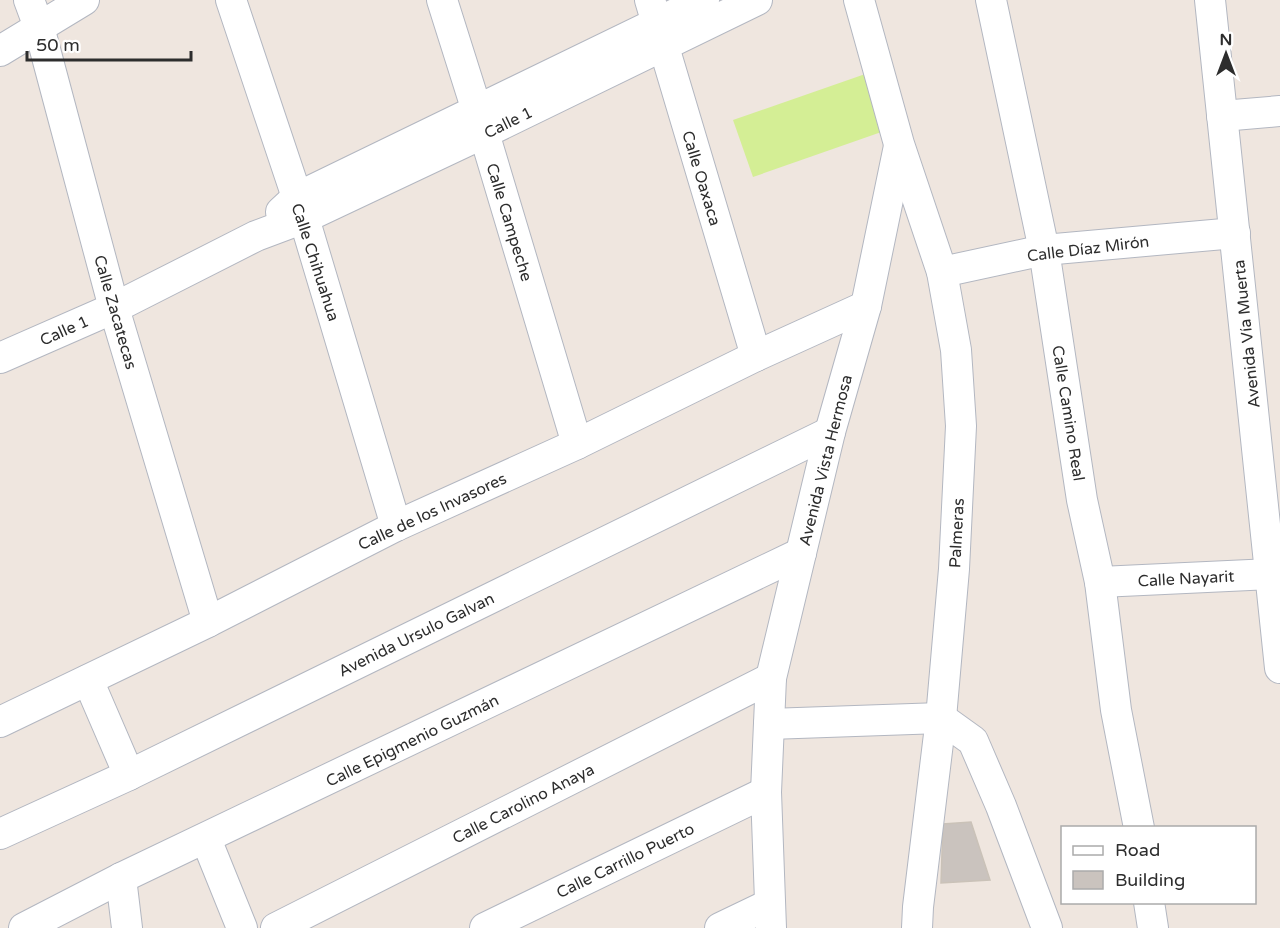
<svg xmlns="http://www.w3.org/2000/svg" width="1280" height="928" viewBox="0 0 1280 928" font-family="'Varela Round',sans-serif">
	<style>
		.pitch { fill: #d4ee95 }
		.building { fill: #cac3be; stroke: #cac2b8; stroke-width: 1.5 }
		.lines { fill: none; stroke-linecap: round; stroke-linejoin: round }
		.minor-casing { stroke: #b3b7c1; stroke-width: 32 }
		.minor { stroke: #fff; stroke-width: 30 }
		.labels { text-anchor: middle; stroke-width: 6; stroke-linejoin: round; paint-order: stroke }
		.street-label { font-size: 16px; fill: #2d2d2d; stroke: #fff }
	</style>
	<rect width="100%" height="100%" fill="#efe6df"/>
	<path class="pitch" d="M871 72 890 129 753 177 733 120Z"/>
	<path class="building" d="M971 822 990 880 941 883 943 824Z"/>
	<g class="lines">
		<g class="minor-casing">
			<g id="minor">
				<path d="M29 0 39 27 114 308 208 622"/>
				<path d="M231 0 304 218 396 526"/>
				<path d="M442 0 484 133 577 444"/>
				<path d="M650 0 756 356"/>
				<path d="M859 0 899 144 942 272 956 350 961 426 954 569 941 718 918 907 917 928"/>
				<path d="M991 0 1044 250 1082 500 1100 582 1116 710 1139 828"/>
				<path d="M1210 0 1280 668"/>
				<path d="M0 51 84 0"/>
				<path d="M1222 116 1280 111"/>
				<path d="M281 212 296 198 704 0"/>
				<path d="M942 272 1044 250 1235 233"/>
				<path d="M0 358 114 308 256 236 304 218 484 133 757 0"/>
				<path d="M1100 582 1271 574"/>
				<path d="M88 680 129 775"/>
				<path d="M941 718 973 741 1001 806 1047 928"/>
				<path d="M0 722 208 622 396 526 577 444 756 356 866 306"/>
				<path d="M769 724 941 718"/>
				<path d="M0 834 129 775 830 432"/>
				<path d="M206 839 242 928"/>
				<path d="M121 878 127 928"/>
				<path d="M1149 902 1153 928"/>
				<path d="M24 928 121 878 801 553"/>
				<path d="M276 928 771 678"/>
				<path d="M485 928 766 792"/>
				<path d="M720 928 770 904"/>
				<path d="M771 928 766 792 771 678 830 432 866 306 899 146"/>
			</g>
		</g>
		<use href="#minor" class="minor"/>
	</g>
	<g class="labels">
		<g class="street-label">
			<text transform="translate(508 122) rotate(-26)" y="6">Calle 1</text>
			<text transform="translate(702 178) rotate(73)" y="6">Calle Oaxaca</text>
			<text transform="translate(510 222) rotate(73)" y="6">Calle Campeche</text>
			<text transform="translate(1088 248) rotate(-7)" y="6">Calle Díaz Mirón</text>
			<text transform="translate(316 262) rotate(72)" y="6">Calle Chihuahua</text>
			<text transform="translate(116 312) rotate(74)" y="6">Calle Zacatecas</text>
			<text transform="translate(64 330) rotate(-24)" y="6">Calle 1</text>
			<text transform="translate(1246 334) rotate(-96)" y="6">Avenida Vía Muerta</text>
			<text transform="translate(1069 413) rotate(81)" y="6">Calle Camino Real</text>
			<text transform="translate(825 460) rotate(-76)" y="6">Avenida Vista Hermosa</text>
			<text transform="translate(432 511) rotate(-25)" y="6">Calle de los Invasores</text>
			<text transform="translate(956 533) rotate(-87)" y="6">Palmeras</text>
			<text transform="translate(1186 578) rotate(-3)" y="6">Calle Nayarit</text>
			<text transform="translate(416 634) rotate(-26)" y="6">Avenida Ursulo Galvan</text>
			<text transform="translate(412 740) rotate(-26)" y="6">Calle Epigmenio Guzmán</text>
			<text transform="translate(523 803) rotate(-27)" y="6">Calle Carolino Anaya</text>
			<text transform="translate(625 860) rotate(-26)" y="6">Calle Carrillo Puerto</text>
		</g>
	</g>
	<rect x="1061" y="826" width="195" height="78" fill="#ffffff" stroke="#ababab" stroke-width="1.5"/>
	<rect x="1073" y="846" width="30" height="9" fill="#ffffff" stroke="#ababab" stroke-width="1.5"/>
	<text x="1115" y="856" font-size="18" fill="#2d2d2d">Road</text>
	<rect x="1073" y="871" width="30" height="18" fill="#cac3be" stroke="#ababab" stroke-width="1.5"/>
	<text x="1115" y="886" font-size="18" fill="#2d2d2d">Building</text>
	<g transform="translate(1226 54)" stroke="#ffffff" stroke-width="4.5" paint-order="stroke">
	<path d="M0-4.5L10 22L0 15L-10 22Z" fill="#2d2d2d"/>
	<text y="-9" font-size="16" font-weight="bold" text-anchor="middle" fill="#2d2d2d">N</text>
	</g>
	<path d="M27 51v9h164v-9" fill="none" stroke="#2d2d2d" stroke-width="3"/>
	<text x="36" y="51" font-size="18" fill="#2d2d2d" stroke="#ffffff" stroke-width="4.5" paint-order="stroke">50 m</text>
</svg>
